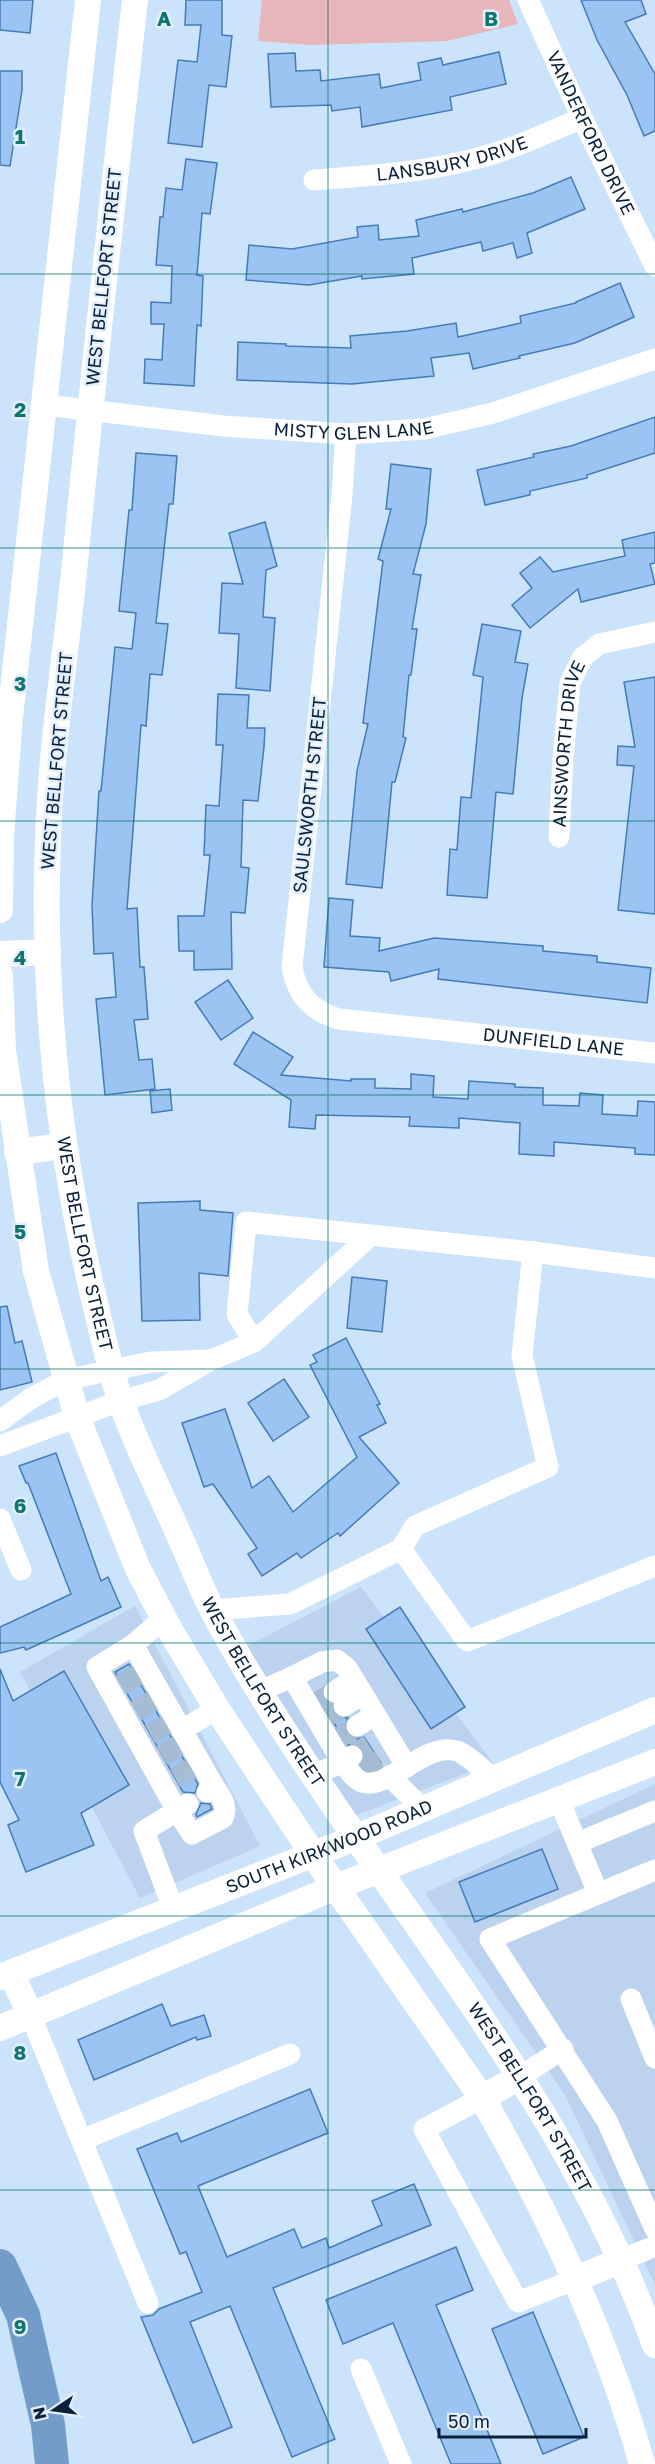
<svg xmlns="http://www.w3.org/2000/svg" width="655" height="2464" viewBox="0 0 655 2464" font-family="'Golos Text',sans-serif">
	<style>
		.built { fill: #bbd3ef }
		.green { fill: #e7b6ba }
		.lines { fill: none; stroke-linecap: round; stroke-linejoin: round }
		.river { stroke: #749cc9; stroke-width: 34 }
		.building { fill: #9bc4f3; stroke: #467bb6; stroke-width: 1.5 }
		.minor-tunnel { stroke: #a5bcd5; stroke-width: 21; stroke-dasharray: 21 10; stroke-linecap: butt }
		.minor { stroke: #fff; stroke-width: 21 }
		.major { stroke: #fff; stroke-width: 26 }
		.grid { fill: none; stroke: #0f766e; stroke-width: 1.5; stroke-opacity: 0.55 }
		.labels { text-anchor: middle; stroke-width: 5; stroke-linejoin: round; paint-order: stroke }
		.street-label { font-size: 18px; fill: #0a2139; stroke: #e3effc }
		.grid-label { font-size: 20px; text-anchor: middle; font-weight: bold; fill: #0f766e; stroke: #e3effc; stroke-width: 5; stroke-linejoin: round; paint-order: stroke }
	</style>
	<rect width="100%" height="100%" fill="#cce3fc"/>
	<g class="built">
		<path d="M361 1587 493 1763 354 1816 246 1647Z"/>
		<path d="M135 1606 260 1846 140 1898 20 1672Z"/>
		<path d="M655 1784V2285L565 2095 425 1893Z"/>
	</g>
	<path class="green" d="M262 0H509L518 24 447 41 310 45 258 41Z"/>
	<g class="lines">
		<path class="river" d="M0 2266 23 2315 48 2425 52 2464"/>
	</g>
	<g class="building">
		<path d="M0 0H33L30 33 0 30Z"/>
		<path d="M186 0H222V35L232 36 226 87 209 85 202 147 168 143 178 60 197 62 201 25H185Z"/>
		<path d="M581 0H641L646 14 625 22 655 74V131L644 136 627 95 597 40Z"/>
		<path d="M499 52 506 84 450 97 452 110 362 127 360 107 332 111 331 105 271 107 268 54 295 53 296 71 320 70 321 81 379 74 381 88 421 80 418 63 441 58 443 65Z"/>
		<path d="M0 71H22V90L10 166 0 165Z"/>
		<path d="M186 159 217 163 210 214 202 213 197 275 203 276 201 326 197 325 194 386 144 383 145 359 162 360 164 324H151V302L171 303 172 266 156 265 160 217H163L166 188 182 190Z"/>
		<path d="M571 177 585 209 527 233 532 253 517 258 513 243 483 251 481 242 412 258 414 274 362 279V276L309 285 246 280 249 245 292 249 358 237 357 227 378 225 379 240 419 236 416 220 462 209 463 212 533 193Z"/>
		<path d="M620 283 634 317 575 343 519 356 520 358 473 369 469 353 431 358 434 376 352 384 237 380 238 342 286 344V346L351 348 350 336 407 331 456 323 458 337 521 323 520 316 576 303V302Z"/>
		<path d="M655 417V453L587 475V478L530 491V495L485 505 477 470 534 457 533 454 571 446Z"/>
		<path d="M136 453 177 456 173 504H169L156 623 168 624 162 675 150 674 146 726 141 725 127 909 137 908 140 967H144L148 1019 134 1020 139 1060 152 1059 155 1089 105 1095 96 999 116 997 113 953 94 954 92 905 99 791H101L115 647 132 649 136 613 119 611 129 510H132Z"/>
		<path d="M391 464 431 469 426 524 413 574 421 575 412 629H417L411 675H409L403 737 406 738 395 782H392L382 888 346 884 357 771 368 724 363 723 383 561 378 559 391 509H386Z"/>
		<path d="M265 522 277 566 266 570 263 617 275 618 270 691 236 688 239 634 219 633 222 583 243 584 229 533Z"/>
		<path d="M655 532V563L650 564 655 584 581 602 578 589 530 628 512 605 532 588 520 573 540 557 553 572 625 556 622 540Z"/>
		<path d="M482 624 521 631 515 662 528 664 522 698 513 794 496 792 487 898 447 895 450 849 457 850 461 797 471 798 483 677 473 675Z"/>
		<path d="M655 677V914L618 910 634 766 617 765 618 746 635 747 624 682Z"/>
		<path d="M218 694 249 695 247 728H265L264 747 258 801 243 800 241 867 249 868 245 913 231 912 232 969 194 970V951H179L178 916H204L210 855H204L206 805 219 806 223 745H216Z"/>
		<path d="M329 898 353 900 350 936 380 938 379 951 434 938 543 946V951L597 956V962L651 968 647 1003 438 979 439 969 391 981 389 972 324 967Z"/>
		<path d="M228 980 253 1018 221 1040 195 1002Z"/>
		<path d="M253 1032 293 1057 281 1075 351 1081V1079H375V1088L411 1089V1074L434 1076 433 1097 468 1099 469 1081 515 1084V1087L543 1088V1105L579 1106 580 1093 603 1095 602 1114 637 1116 638 1101 655 1102V1155L635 1154V1148L554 1142V1156L519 1154 520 1123 459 1118V1128L409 1126 410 1117 316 1115 315 1129 289 1127 291 1100 234 1064Z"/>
		<path d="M170 1089 172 1110 152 1113 150 1091Z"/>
		<path d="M200 1201V1210L233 1213 228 1276 199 1273 200 1320 142 1321 138 1203Z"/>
		<path d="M352 1277 387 1281 382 1332 347 1328Z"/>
		<path d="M7 1306 15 1343 22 1341 32 1382 0 1390V1307Z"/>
		<path d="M346 1338 380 1404 377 1405 386 1423 359 1437 399 1483 340 1536 338 1533 301 1558 297 1553 262 1576 248 1554 257 1548 213 1484 204 1487 182 1423 225 1409 252 1488 269 1476 293 1512 357 1457 310 1365 317 1362 313 1355Z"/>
		<path d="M284 1379 309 1417 273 1441 248 1403Z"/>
		<path d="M56 1453 101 1581 108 1577 121 1607 26 1650 24 1647 0 1653V1627L71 1594 28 1483H26L19 1466Z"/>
		<path d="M400 1607 465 1707 431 1729 366 1629Z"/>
		<path d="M129 1664 198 1784 195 1793 183 1792 115 1672Z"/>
		<path d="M0 1669 13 1701 64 1671 129 1785 81 1813 94 1845 26 1872 8 1825 19 1820 0 1782Z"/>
		<path d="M323 1697 332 1704 333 1713 338 1717 348 1718 344 1726 346 1733 357 1739 364 1737 381 1763 370 1770 361 1765 365 1756 363 1750 358 1745H347L320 1699Z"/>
		<path d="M201 1803 210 1804 212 1809 197 1817 196 1814Z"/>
		<path d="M542 1849 558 1889 475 1922 459 1882Z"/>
		<path d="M162 2004 171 2026 204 2015 211 2036 197 2040 196 2037 94 2080 78 2040Z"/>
		<path d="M310 2089 328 2133 198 2186 227 2257 294 2229 302 2248 326 2238 329 2248 382 2225 372 2201 414 2184 431 2225 273 2288 335 2439 292 2457 230 2306 190 2322 232 2427 193 2443 141 2317 153 2315 159 2309 202 2292 186 2252 180 2254 137 2149 177 2133 181 2142Z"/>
		<path d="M456 2247 473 2290 436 2305 501 2464H451L393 2323 343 2344 326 2300Z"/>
		<path d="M533 2312 584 2437 543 2454 492 2329Z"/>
	</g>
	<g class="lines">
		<g class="minor-tunnel">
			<path d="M121 1685 139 1674"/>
			<path d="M317 1703 334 1692"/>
			<path d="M136 1711 154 1700"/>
			<path d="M326 1717 344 1706"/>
			<path d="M150 1734 168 1724"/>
			<path d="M340 1737 357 1726"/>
			<path d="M162 1756 180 1745"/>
			<path d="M352 1756 369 1745"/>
			<path d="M362 1771 380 1761"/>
			<path d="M175 1778 193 1768"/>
		</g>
		<g class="minor">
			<path id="s1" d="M528 0 582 118 655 266"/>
			<path id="s2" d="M314 180C366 176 419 173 470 160 509 151 545 134 582 118"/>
			<path id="s3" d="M45 405 223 426 346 434 424 429 493 413 655 359"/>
			<path id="s4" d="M346 434 342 495 292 967C297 995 311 1011 339 1019L655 1053"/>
			<path id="s5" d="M559 837 563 759 570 683 582 658 599 644 655 632"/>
			<path d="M254 1342 237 1314 246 1222 533 1252 655 1268"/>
			<path d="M0 1421 30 1399 65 1380 151 1362 210 1360"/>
			<path d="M0 1446 120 1401 159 1390 211 1360 254 1342 371 1235"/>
			<path d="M0 1519 21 1570"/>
			<path d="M401 1549 467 1641 655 1566"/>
			<path d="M213 1610 290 1604 401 1549 415 1526 548 1467 522 1356 533 1252"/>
			<path d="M164 1618 133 1645 215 1788 207 1792"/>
			<path d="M133 1645 97 1667 177 1811 192 1834 223 1818C228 1806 222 1798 215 1788"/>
			<path d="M292 1677 322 1662 337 1660 347 1668 407 1767"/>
			<path d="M260 1691 292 1677 342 1762 352 1756"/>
			<path d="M334 1692 353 1680"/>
			<path d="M344 1706 362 1694"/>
			<path d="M357 1726 375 1715"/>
			<path d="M182 1730 217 1709"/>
			<path d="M313 1776 342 1762C348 1769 354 1779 362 1782 387 1792 424 1741 457 1751 467 1754 485 1772 494 1779"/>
			<path d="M389 1776 422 1808"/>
			<path d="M559 1800 598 1893"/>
			<path d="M577 1843 655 1811"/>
			<path d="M655 1870 490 1939 607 2121 655 2229"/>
			<path d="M173 1908 144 1831 188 1804"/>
			<path d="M631 1999 655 2058"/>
			<path d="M30 2014 148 2303"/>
			<path d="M521 2076 563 2049"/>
			<path d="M482 2098 424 2129 518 2302 576 2279"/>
			<path d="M82 2140 290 2054"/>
			<path d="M619 2261 655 2246"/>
			<path d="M361 2369 401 2464"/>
		</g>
		<g class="major">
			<path id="s6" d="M135 0C114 187 93 375 75 562 66 654 51 746 48 838 42 993 58 1147 94 1299 102 1331 109 1365 119 1396 135 1444 159 1489 179 1535 191 1561 201 1589 215 1615 351 1865 559 2074 655 2345"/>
			<path d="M0 910 1 835 10 717 88 0"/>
			<path d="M0 954 48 952"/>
			<path d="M0 975 3 1050 36 1271 77 1417 138 1569 170 1630 217 1709 312 1853 482 2098C549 2214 606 2335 642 2464"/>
			<path d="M17 1152 63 1146"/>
			<path d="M11 1973 30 2014"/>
			<path id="s7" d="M0 1977 355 1838 655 1710"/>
			<path d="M0 2028 336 1887 655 1762"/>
			<path d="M482 2098 521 2076"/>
			<path d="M576 2279 619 2261"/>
		</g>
	</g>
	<path class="grid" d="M328 0V2464M0 274H655M0 548H655M0 821H655M0 1095H655M0 1369H655M0 1643H655M0 1916H655M0 2190H655"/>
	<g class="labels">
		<g class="street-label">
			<text dy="6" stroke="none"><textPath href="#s1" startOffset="147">VANDERFORD DRIVE</textPath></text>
			<text dy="6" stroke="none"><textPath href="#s2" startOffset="140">LANSBURY DRIVE</textPath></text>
			<text transform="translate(104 277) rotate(-84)" y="6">WEST BELLFORT STREET</text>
			<text dy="6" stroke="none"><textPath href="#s3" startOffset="310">MISTY GLEN LANE</textPath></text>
			<text dy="6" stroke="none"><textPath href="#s5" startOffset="94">AINSWORTH DRIVE</textPath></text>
			<text transform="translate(57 761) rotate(-85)" y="6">WEST BELLFORT STREET</text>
			<text transform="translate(310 795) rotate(-84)" y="6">SAULSWORTH STREET</text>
			<text dy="6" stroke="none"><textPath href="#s4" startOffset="826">DUNFIELD LANE</textPath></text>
			<text dy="6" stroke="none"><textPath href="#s6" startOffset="1251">WEST BELLFORT STREET</textPath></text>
			<text dy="6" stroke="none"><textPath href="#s6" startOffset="1737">WEST BELLFORT STREET</textPath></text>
			<text dy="6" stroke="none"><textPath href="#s7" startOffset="354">SOUTH KIRKWOOD ROAD</textPath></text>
			<text dy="6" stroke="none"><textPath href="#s6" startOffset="2223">WEST BELLFORT STREET</textPath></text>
		</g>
	</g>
	<g class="grid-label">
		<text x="164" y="26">A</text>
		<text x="491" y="26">B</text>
		<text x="20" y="144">1</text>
		<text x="20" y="417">2</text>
		<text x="20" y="691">3</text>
		<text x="20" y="965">4</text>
		<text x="20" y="1239">5</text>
		<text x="20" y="1513">6</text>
		<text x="20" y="1786">7</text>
		<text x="20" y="2060">8</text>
		<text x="20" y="2334">9</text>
	</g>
	<g transform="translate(54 2410) rotate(257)" stroke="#e3effc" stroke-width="4.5" paint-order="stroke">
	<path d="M0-4.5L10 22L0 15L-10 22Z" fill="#0a2139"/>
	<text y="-9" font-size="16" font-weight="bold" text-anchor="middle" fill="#0a2139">N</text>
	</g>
	<path d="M439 2428v9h147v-9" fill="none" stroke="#0a2139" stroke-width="3"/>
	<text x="448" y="2428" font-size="18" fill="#0a2139" stroke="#e3effc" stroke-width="4.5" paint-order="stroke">50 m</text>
</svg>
